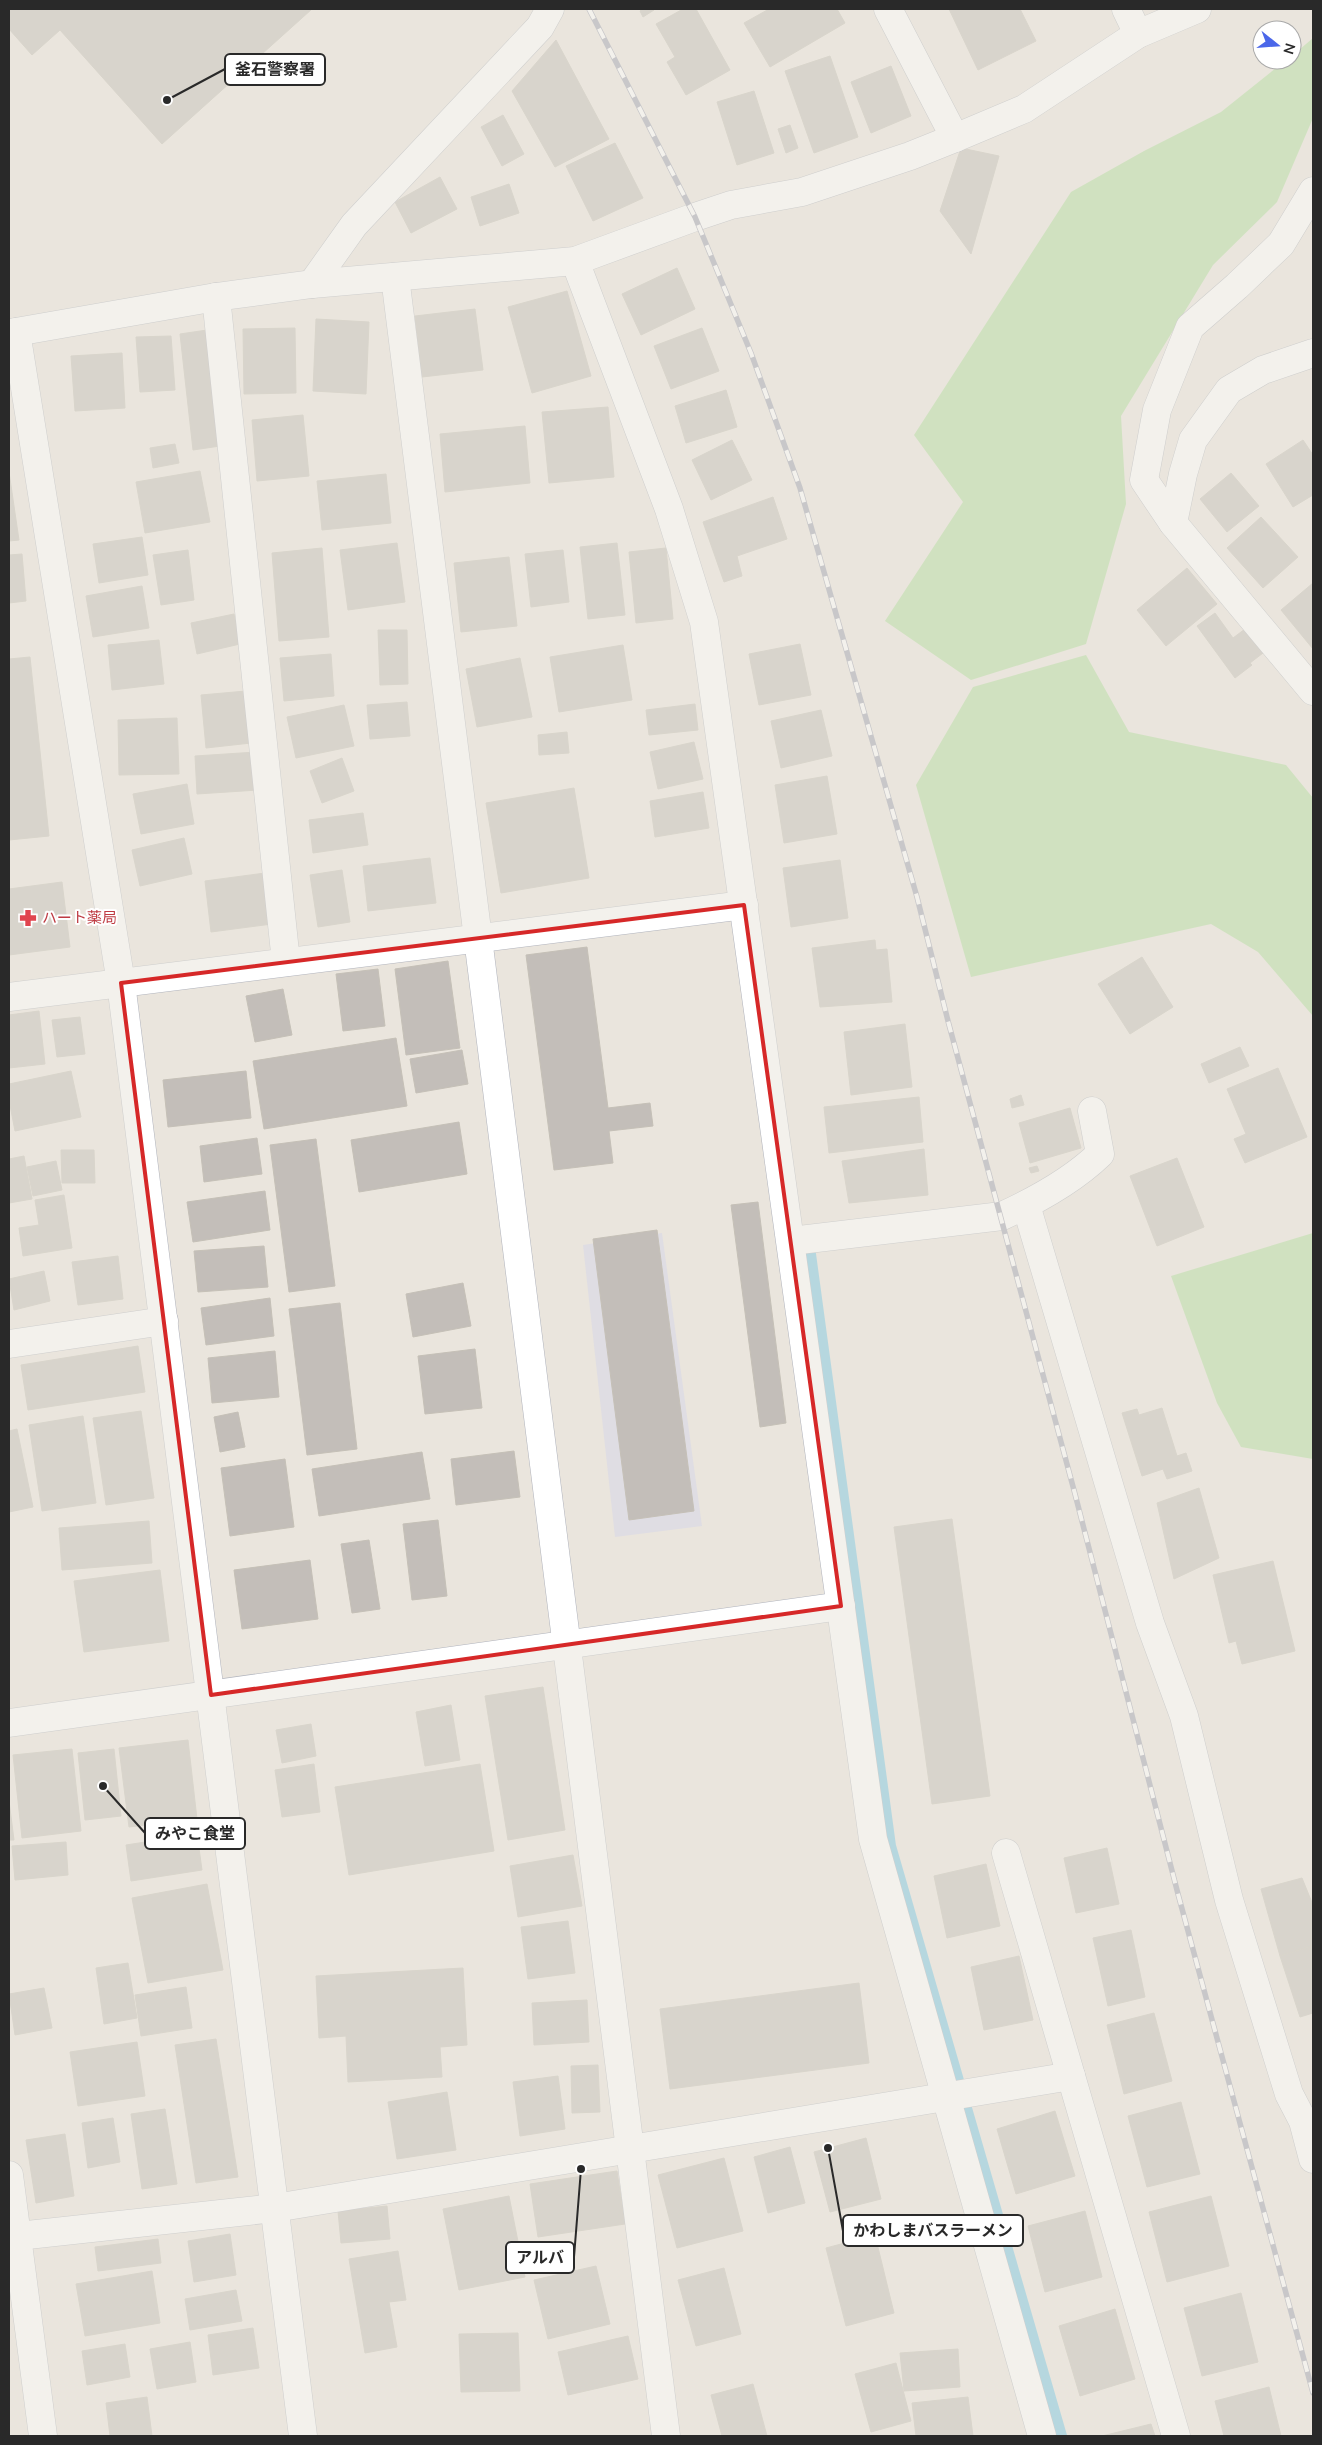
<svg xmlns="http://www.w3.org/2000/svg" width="1322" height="2445" viewBox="0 0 1322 2445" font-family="Mulish,'Noto Sans JP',sans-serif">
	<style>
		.industrial { fill: #dfdde3 }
		.green { fill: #b2dc9e }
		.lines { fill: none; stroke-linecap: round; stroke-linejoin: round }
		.stream { stroke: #79c6e3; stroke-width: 12 }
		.building { fill: #c3beb9; stroke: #c5c0b7 }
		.minor-casing { stroke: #b0b3bc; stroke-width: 29 }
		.tertiary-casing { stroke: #b0b3bc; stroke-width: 29 }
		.minor { stroke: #fff; stroke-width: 28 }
		.tertiary { stroke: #fff; stroke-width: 28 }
		.rail-casing { stroke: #a0a2b2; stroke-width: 5.5 }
		.rail { stroke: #fff; stroke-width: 4; stroke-dasharray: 11; stroke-linecap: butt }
		.marked { fill: none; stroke: #d62828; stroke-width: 4; stroke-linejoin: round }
		.labels { text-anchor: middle; stroke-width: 4; stroke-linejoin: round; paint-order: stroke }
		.health-label { font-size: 15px; fill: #be3a42; stroke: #fff; text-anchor: start }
		.leader { fill: none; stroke: #292929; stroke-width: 2 }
		.callout-dot { fill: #292929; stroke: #fff; stroke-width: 2 }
		.callout { fill: #fff; stroke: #292929; stroke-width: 2 }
		.callout-label { font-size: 16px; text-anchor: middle; font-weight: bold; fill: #292929 }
	</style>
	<rect width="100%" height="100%" fill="#eae5dd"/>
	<path class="industrial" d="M662 1233 702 1526 615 1537 583 1245Z"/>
	<g class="green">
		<path d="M1313 38V118L1277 202 1213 265 1121 416 1126 504 1086 644 971 680 885 621 963 502 914 435 1071 192 1144 151 1221 112 1286 60H1292V56Z"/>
		<path d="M1086 655 1129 732 1286 765 1313 798V1016L1258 952 1211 924 971 977 916 785 973 687Z"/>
		<path d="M1313 1233V1459L1241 1447 1217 1403 1171 1276Z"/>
	</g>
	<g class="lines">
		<path class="stream" d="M810 1254 890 1846 1061 2436"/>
	</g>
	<g class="building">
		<path d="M9 9H312L162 144 60 30 32 55 9 29Z"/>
		<path d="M642 9H653L654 10 643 17 640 11Z"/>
		<path d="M683 9H696L730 70 686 95 667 62 675 57 656 24Z"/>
		<path d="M769 9H837L845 23 770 67 744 23Z"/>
		<path d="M949 9H1020L1036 41 978 70Z"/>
		<path d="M556 40 609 139 555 167 512 91Z"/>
		<path d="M830 56 858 137 814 153 785 71Z"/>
		<path d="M891 66 911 116 871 133 851 82Z"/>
		<path d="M754 91 774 153 737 165 717 102Z"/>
		<path d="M503 115 524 154 502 166 481 127Z"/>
		<path d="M790 125 798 148 786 153 778 129Z"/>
		<path d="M615 143 643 198 593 221 566 166Z"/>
		<path d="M961 148 999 156 971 254 940 211Z"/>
		<path d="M440 177 457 209 411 233 395 202Z"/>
		<path d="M509 184 519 213 480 226 471 197Z"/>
		<path d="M677 268 695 309 641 335 622 294Z"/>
		<path d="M567 291 591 376 532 393 508 307Z"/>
		<path d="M475 309 483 370 422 377 415 316Z"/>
		<path d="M316 319 369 322 366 394 313 391Z"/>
		<path d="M295 328 296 393 244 394 243 329Z"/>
		<path d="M702 328 719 371 671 389 654 346Z"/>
		<path d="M207 330 220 446 193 450 180 334Z"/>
		<path d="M171 336 175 390 140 392 136 337Z"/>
		<path d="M122 353 125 408 75 411 71 356Z"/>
		<path d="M726 390 737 427 686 443 675 406Z"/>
		<path d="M608 407 614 477 549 483 542 412Z"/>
		<path d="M303 415 309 476 257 481 252 420Z"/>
		<path d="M525 426 530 483 445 492 440 434Z"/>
		<path d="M732 440 752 480 711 500 692 460Z"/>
		<path d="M1303 440 1313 455V495L1293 507 1266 464Z"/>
		<path d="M175 444 179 463 153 468 150 448Z"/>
		<path d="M200 471 210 522 145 533 136 482Z"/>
		<path d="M9 472 19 540 9 541Z"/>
		<path d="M1231 473 1259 506 1227 532 1200 499Z"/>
		<path d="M386 474 391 523 322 530 317 481Z"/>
		<path d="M773 497 787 539 737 556 742 576 724 582 703 522Z"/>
		<path d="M1261 517 1298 557 1263 588 1227 548Z"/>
		<path d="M142 537 148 575 99 583 93 544Z"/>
		<path d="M397 543 405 602 348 610 340 550Z"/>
		<path d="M617 543 625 615 588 619 580 547Z"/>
		<path d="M322 548 329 637 279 641 272 553Z"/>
		<path d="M666 548 673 619 636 623 629 552Z"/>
		<path d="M188 550 194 600 161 605 153 555Z"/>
		<path d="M563 550 569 602 531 607 525 554Z"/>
		<path d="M22 554 26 601 9 603V555Z"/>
		<path d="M509 557 517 626 461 632 454 563Z"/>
		<path d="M1187 568 1217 604 1166 646 1137 610Z"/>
		<path d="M1313 583V649L1281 610Z"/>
		<path d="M142 586 149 628 93 637 86 596Z"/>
		<path d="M1215 613 1233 638 1245 629 1263 653 1250 663 1252 665 1235 678 1197 626Z"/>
		<path d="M234 614 240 644 197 654 191 623Z"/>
		<path d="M378 630H407L408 684 380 685Z"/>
		<path d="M159 640 164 684 112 690 108 645Z"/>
		<path d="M800 644 811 695 759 705 749 654Z"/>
		<path d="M623 645 632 700 559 712 550 657Z"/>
		<path d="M331 654 334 696 284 701 280 658Z"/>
		<path d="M30 657 49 836 9 840V659Z"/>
		<path d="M520 658 532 717 477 727 466 669Z"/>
		<path d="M246 691 251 743 206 748 201 695Z"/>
		<path d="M407 702 410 736 370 739 367 705Z"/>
		<path d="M695 704 698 730 649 735 646 710Z"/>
		<path d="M344 705 354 746 296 758 287 717Z"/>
		<path d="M821 710 832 756 781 768 771 721Z"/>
		<path d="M177 718 179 774 119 775 118 720Z"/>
		<path d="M567 732 569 753 539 755 538 735Z"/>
		<path d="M694 742 703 779 658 789 650 752Z"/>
		<path d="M256 752 258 790 197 794 195 756Z"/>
		<path d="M342 758 354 791 322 803 310 771Z"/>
		<path d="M827 776 837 834 784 843 775 785Z"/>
		<path d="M187 784 194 824 141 834 133 794Z"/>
		<path d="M574 788 589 878 501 893 486 803Z"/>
		<path d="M703 792 709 828 655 837 650 801Z"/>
		<path d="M363 813 368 845 313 853 309 820Z"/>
		<path d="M184 838 192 874 140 886 132 850Z"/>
		<path d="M430 858 436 903 368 911 363 866Z"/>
		<path d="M840 860 848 918 791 927 783 868Z"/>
		<path d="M342 870 350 922 318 927 310 875Z"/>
		<path d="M265 873 272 924 211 932 205 881Z"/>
		<path d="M62 882 70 947 9 955V889Z"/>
		<path d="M875 940 876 950 887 949 892 1002 820 1007 812 948Z"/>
		<path d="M587 947 608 1108 650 1103 653 1126 609 1131 613 1163 554 1170 526 955Z"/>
		<path d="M1142 957 1173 1007 1130 1034 1098 984Z"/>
		<path d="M448 961 460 1048 406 1055 395 969Z"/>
		<path d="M378 969 385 1026 343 1031 336 974Z"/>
		<path d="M283 989 292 1035 255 1042 246 996Z"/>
		<path d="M39 1011 45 1064 9 1068V1015Z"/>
		<path d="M80 1017 85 1054 57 1057 52 1020Z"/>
		<path d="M905 1024 912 1087 851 1095 844 1032Z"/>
		<path d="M396 1038 407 1106 264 1129 253 1061Z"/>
		<path d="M1240 1047 1249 1066 1209 1083 1201 1064Z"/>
		<path d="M462 1050 468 1084 416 1093 410 1059Z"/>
		<path d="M1278 1068 1307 1137 1245 1163 1234 1139 1246 1134 1227 1089Z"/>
		<path d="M71 1071 81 1117 15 1131 9 1100V1084Z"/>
		<path d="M246 1071 251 1118 168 1127 163 1080Z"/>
		<path d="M1021 1095 1024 1105 1012 1108 1010 1099Z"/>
		<path d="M919 1097 923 1142 829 1153 824 1107Z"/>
		<path d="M1070 1108 1081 1148 1030 1163 1019 1123Z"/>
		<path d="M459 1122 467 1174 359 1192 351 1140Z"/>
		<path d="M257 1138 262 1174 204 1182 200 1146Z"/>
		<path d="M316 1139 335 1286 289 1292 270 1145Z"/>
		<path d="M924 1149 928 1195 849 1203 842 1161Z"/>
		<path d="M61 1150H94L95 1183H62Z"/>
		<path d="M24 1156 32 1199 9 1203V1159Z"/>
		<path d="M1177 1158 1204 1227 1157 1246 1130 1176Z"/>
		<path d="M56 1161 62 1190 33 1196 27 1167Z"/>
		<path d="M1037 1166 1039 1171 1031 1173 1029 1168Z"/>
		<path d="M265 1191 270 1230 193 1242 187 1202Z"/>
		<path d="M64 1195 72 1248 23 1256 19 1228 39 1225 35 1200Z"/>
		<path d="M758 1202 786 1423 760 1427 731 1205Z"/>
		<path d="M657 1230 694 1511 629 1520 593 1239Z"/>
		<path d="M264 1246 268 1287 198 1292 194 1251Z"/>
		<path d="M118 1256 123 1299 78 1305 72 1262Z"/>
		<path d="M44 1271 50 1301 14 1310 9 1279Z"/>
		<path d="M463 1283 471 1326 413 1337 406 1294Z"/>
		<path d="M270 1298 274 1336 206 1345 201 1308Z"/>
		<path d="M340 1303 357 1449 307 1455 289 1309Z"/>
		<path d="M138 1346 145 1392 28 1410 21 1365Z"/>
		<path d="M475 1349 482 1408 425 1414 418 1356Z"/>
		<path d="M275 1351 279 1397 212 1403 208 1358Z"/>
		<path d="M1162 1408 1177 1456 1186 1453 1192 1471 1167 1479 1163 1469 1142 1476 1122 1413 1137 1409 1139 1415Z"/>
		<path d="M141 1411 154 1498 106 1505 93 1418Z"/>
		<path d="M238 1412 245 1447 220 1452 214 1417Z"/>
		<path d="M83 1416 96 1503 42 1511 29 1425Z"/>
		<path d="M17 1429 33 1507 9 1512V1431Z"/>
		<path d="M514 1451 520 1497 456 1505 451 1459Z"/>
		<path d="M422 1452 430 1499 319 1516 312 1469Z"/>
		<path d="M285 1459 294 1527 230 1536 221 1468Z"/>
		<path d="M1199 1488 1219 1558 1174 1579 1157 1503Z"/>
		<path d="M952 1519 990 1796 932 1804 894 1527Z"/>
		<path d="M438 1520 447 1596 412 1600 403 1524Z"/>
		<path d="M149 1521 152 1563 62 1570 59 1528Z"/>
		<path d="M369 1540 380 1609 352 1613 341 1544Z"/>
		<path d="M310 1560 318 1619 242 1629 234 1570Z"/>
		<path d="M1273 1561 1295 1651 1242 1664 1236 1641 1229 1643 1213 1575Z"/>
		<path d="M160 1570 169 1641 84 1652 74 1581Z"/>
		<path d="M543 1687 565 1830 508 1840 485 1696Z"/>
		<path d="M451 1705 460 1760 425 1766 416 1712Z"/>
		<path d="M311 1724 316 1756 282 1763 276 1730Z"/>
		<path d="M188 1740 197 1819 129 1827 119 1748Z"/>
		<path d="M72 1749 81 1831 22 1838 13 1755Z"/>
		<path d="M114 1749 121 1816 85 1820 78 1753Z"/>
		<path d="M314 1764 320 1812 282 1817 275 1770Z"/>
		<path d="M480 1764 494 1851 349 1875 335 1787Z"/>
		<path d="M9 1801 14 1840H9Z"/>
		<path d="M197 1834 202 1870 131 1881 126 1845Z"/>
		<path d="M66 1842 68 1875 15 1880 12 1846Z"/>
		<path d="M1107 1848 1119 1904 1076 1913 1064 1858Z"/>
		<path d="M573 1855 582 1906 518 1917 510 1866Z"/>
		<path d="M986 1864 1000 1926 947 1938 934 1876Z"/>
		<path d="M1302 1878 1313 1905V1946L1280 1956 1261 1889Z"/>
		<path d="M207 1884 223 1970 148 1983 132 1898Z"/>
		<path d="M568 1921 575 1973 528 1979 521 1927Z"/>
		<path d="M1131 1930 1145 1997 1108 2006 1093 1938Z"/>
		<path d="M1313 1946V2013L1300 2017 1280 1956Z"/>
		<path d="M1019 1956 1033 2020 984 2030 971 1967Z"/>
		<path d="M128 1963 137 2018 104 2024 96 1968Z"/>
		<path d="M463 1968 467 2045 440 2047 442 2077 348 2082 346 2036 319 2038 316 1976Z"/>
		<path d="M859 1983 869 2063 670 2089 660 2009Z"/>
		<path d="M186 1987 192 2028 141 2036 135 1995Z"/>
		<path d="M44 1988 52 2028 15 2035 9 1994Z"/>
		<path d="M587 2000 589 2042 534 2045 532 2003Z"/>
		<path d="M1154 2013 1172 2081 1124 2094 1107 2025Z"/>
		<path d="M216 2039 238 2177 196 2183 175 2045Z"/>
		<path d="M137 2042 145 2096 78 2106 70 2052Z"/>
		<path d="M598 2065 600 2112 572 2113 571 2066Z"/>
		<path d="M558 2076 565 2129 520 2136 513 2082Z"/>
		<path d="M447 2092 456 2150 397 2159 388 2102Z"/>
		<path d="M1181 2102 1200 2174 1147 2187 1128 2116Z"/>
		<path d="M165 2109 177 2184 142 2189 131 2114Z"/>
		<path d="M1055 2111 1075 2176 1016 2194 997 2129Z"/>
		<path d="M113 2118 120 2162 88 2168 82 2123Z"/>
		<path d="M65 2134 74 2196 36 2203 26 2140Z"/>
		<path d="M866 2138 881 2199 830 2212 814 2152Z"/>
		<path d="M790 2147 805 2203 768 2213 754 2157Z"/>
		<path d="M724 2158 743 2231 677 2248 658 2175Z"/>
		<path d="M617 2171 625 2224 538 2237 530 2184Z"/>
		<path d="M509 2196 525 2277 459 2290 443 2209Z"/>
		<path d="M1211 2196 1229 2266 1167 2282 1149 2212Z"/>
		<path d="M387 2206 390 2239 341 2243 338 2211Z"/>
		<path d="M1085 2211 1102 2277 1045 2292 1028 2226Z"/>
		<path d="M230 2234 236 2275 194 2282 188 2241Z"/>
		<path d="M875 2235 894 2313 846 2326 826 2248Z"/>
		<path d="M158 2239 161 2263 98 2271 95 2247Z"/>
		<path d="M398 2251 406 2300 389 2302 397 2347 365 2353 349 2259Z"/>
		<path d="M596 2266 610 2324 548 2339 534 2280Z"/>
		<path d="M724 2268 741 2334 696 2346 678 2280Z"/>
		<path d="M152 2271 160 2323 85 2336 76 2284Z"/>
		<path d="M236 2290 242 2321 190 2330 185 2299Z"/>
		<path d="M1241 2293 1258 2362 1202 2376 1184 2308Z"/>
		<path d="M1115 2309 1135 2379 1080 2396 1059 2326Z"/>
		<path d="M253 2328 259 2368 213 2375 208 2335Z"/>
		<path d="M518 2333 520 2391 461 2392 459 2334Z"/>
		<path d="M628 2336 638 2379 568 2395 558 2352Z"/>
		<path d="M190 2342 196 2382 157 2389 150 2349Z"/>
		<path d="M125 2344 130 2377 87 2385 82 2351Z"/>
		<path d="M958 2349 960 2387 904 2391 900 2353Z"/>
		<path d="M896 2363 911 2421 871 2432 855 2374Z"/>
		<path d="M753 2384 767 2436H722L711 2395Z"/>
		<path d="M1269 2387 1281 2436H1224L1215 2401Z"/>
		<path d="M147 2397 152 2436H110L106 2403Z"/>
		<path d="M968 2397 973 2436H916L912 2403Z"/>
		<path d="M1151 2424 1155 2436H1102Z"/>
	</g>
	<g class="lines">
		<g class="minor-casing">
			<g id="minor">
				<path d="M888 9 955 138"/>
				<path d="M1126 9 1138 34"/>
				<path d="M575 261 669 509 704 622 873 1839 1042 2436"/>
				<path d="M395 277 666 2436"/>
				<path d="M312 284 354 225 540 27 550 9"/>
				<path d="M216 297 286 962"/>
				<path d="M16 332 216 297 312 284 575 261 695 217 731 205 802 192 910 156 955 138 1024 109 1138 34 1197 9"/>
				<path d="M1313 353 1263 370 1229 390 1193 440 1183 474 1173 523 1313 691"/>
				<path d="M1173 523 1144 480 1157 410 1190 327 1237 286 1281 244 1313 191"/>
				<path d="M9 997 744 905"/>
				<path d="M1026 1205 1150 1623 1184 1716 1229 1900 1289 2094 1303 2121 1313 2159"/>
				<path d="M791 1241 1002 1216C1037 1200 1072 1181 1100 1154L1092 1111"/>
				<path d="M9 1344 164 1321"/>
				<path d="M1006 1853 1176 2436"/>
				<path d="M9 2175 43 2436"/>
				<path d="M9 2237 275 2208 1071 2076"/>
			</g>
		</g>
		<g class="tertiary-casing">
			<g id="tertiary">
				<path d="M9 333 16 332 121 983 303 2436"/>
				<path d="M9 1723 841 1606"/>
			</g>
		</g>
		<use href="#minor" class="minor"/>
		<use href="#tertiary" class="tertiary"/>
		<g class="rail-casing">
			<path id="rail" d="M589 9 695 217 751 353 800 488 917 897 948 1021 1075 1494 1178 1894 1313 2393"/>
		</g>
		<use href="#rail" class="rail"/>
	</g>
	<path d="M0 0H1322V2445H0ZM744 905 841 1606 211 1695 121 983Z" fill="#eae5dd" fill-opacity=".55" fill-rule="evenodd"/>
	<path class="marked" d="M744 905 841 1606 211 1695 121 983Z"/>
	<defs>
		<g id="pharmacy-bare" transform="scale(1.35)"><path d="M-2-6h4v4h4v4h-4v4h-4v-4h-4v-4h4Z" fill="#e0444e" stroke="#fff" stroke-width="2.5" paint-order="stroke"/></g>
	</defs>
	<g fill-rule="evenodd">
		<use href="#pharmacy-bare" x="28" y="918"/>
	</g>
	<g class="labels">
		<g class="health-label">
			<text x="42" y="923">ハート薬局</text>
		</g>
	</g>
	<path class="leader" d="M167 100L225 69M103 1786L145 1833M828 2148L843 2231M581 2169L574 2257"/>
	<g class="callout-dot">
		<circle cx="167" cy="100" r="5"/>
		<circle cx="103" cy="1786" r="5"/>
		<circle cx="828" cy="2148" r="5"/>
		<circle cx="581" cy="2169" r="5"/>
	</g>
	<g class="callout">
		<rect x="225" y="54" width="100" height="31" rx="5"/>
		<rect x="145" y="1818" width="100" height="31" rx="5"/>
		<rect x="843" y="2215" width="180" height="31" rx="5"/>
		<rect x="506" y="2242" width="68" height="31" rx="5"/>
	</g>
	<g class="callout-label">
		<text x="275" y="75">釜石警察署</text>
		<text x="195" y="1839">みやこ食堂</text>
		<text x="933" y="2236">かわしまバスラーメン</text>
		<text x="540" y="2263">アルバ</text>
	</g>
	<rect width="1322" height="2445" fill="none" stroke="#292929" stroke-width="20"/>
	<g transform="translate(1277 45) rotate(107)"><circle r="24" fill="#ffffff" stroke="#a9a9a9"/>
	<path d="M0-4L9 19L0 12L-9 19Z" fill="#4b67e9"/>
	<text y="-8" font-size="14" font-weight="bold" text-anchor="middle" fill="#292929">N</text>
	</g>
</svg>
